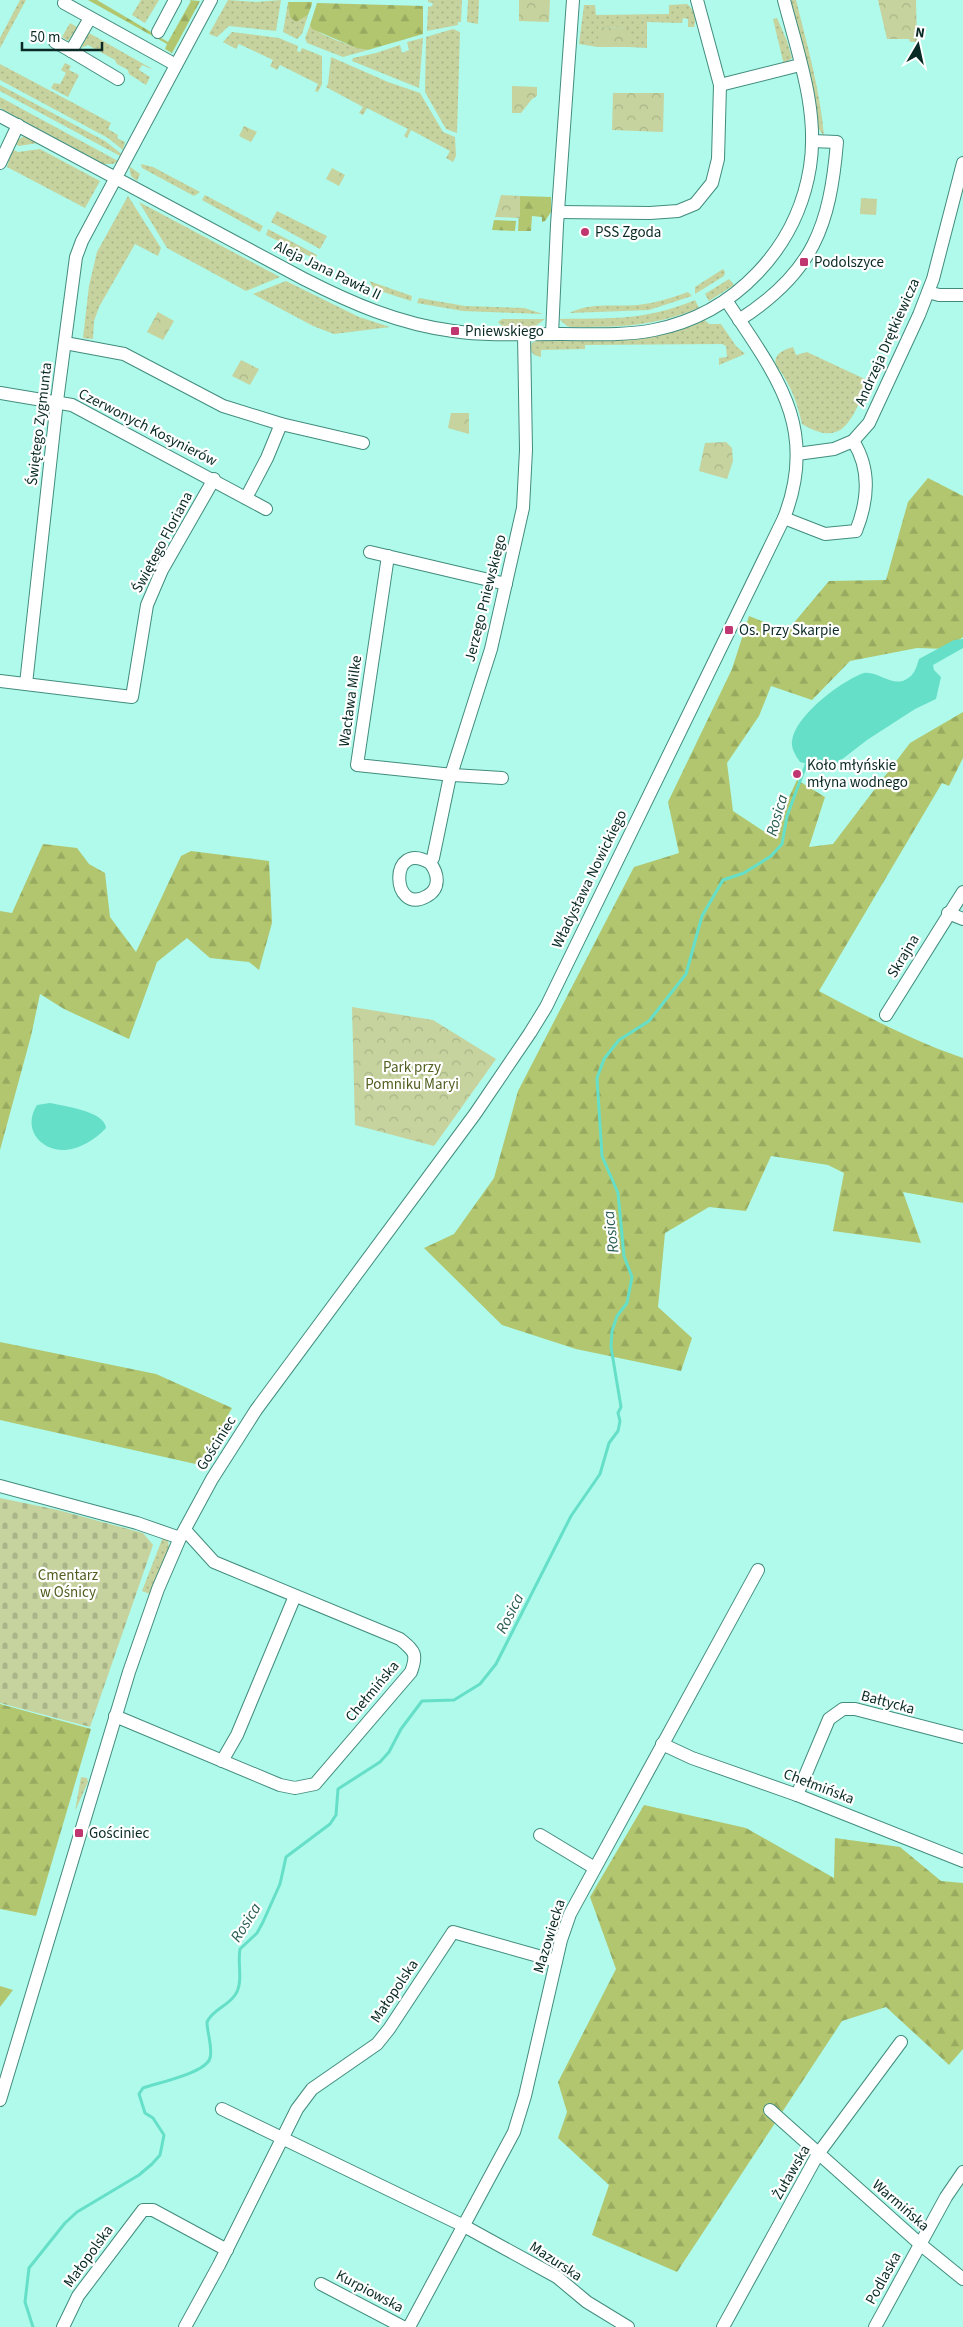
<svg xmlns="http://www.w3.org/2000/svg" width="963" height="2327" viewBox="0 0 963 2327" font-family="'Source Sans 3',sans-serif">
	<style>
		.grass { fill: url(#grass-dots) }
		.forest { fill: url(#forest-firs) }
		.cemetery { fill: url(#cemetery-stones) }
		.park { fill: url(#park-crowns) }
		.water { fill: #65dfc8 }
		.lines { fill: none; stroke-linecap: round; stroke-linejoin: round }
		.stream { stroke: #65dfc8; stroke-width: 3 }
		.minor-casing { stroke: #428c7e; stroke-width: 14 }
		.minor { stroke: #fff; stroke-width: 12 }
		.poi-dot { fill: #c03670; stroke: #fff; stroke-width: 2 }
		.labels { text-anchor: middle; stroke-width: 4.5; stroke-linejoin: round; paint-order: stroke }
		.poi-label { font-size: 15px; fill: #0a2a25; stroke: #fff; text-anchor: start }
		.street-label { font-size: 15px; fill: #0a2a25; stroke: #fff }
		.park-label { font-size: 15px; fill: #525e20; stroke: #fff }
		.water-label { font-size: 16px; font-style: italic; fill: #295d53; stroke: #fff }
	</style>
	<defs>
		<pattern id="grass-dots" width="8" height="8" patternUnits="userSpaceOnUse" patternTransform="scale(1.25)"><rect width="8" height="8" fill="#c6d39e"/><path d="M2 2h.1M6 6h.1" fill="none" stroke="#a9b588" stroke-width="1.8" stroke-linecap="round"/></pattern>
		<pattern id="forest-firs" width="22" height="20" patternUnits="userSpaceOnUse" patternTransform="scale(1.25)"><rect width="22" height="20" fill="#b2c66f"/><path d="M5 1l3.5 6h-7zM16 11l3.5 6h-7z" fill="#98aa60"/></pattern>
		<pattern id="cemetery-stones" width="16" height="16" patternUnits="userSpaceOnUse" patternTransform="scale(1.25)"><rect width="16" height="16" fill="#c6d39e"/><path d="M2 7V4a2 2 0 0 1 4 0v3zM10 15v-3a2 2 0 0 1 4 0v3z" fill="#a9b588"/></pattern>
		<pattern id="park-crowns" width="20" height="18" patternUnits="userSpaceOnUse" patternTransform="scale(1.25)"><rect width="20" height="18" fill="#c6d39e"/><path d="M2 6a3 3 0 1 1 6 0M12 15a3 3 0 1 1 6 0" fill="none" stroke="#a9b588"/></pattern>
	</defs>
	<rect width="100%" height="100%" fill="#affaea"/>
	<g class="grass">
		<path d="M20 0H26L0 48V38Z"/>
		<path d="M141 0H159L145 23 132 15Z"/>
		<path d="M228 0 256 2 281 0 276 31 229 26 217 37 209 34Z"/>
		<path d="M428 0H462L461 22H458V25L427 31 428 7 432 6 433 3 428 2Z"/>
		<path d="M468 0H479L478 24 467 22Z"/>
		<path d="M790 0H796C807 45 820 89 824 136L818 128 815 99Z"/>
		<path d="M288 2 295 22 308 15 302 34 297 39 283 32Z"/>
		<path d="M687 4C694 9 697 19 694 27H688V19L683 18 682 23 647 22V48L629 47V28L599 27 598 47 579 44 584 5H595L596 15 669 14V5Z"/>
		<path d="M82 18 83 20 68 41 62 37 70 23 77 27Z"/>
		<path d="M777 18 787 41 792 58 784 65 773 19Z"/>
		<path d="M310 25C317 35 354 47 368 50L343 57 307 43 305 38Z"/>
		<path d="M453 29 460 32 457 133 446 129 425 92 426 37Z"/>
		<path d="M232 32 279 38 298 46 297 51 300 52 302 48 322 56V84L318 92 315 91 318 84 280 65 277 70 270 66 273 60 239 44 236 49 223 42Z"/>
		<path d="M89 33 154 70 142 65 139 70 150 77 146 85 129 74 128 70 117 64 115 60 88 45 81 48Z"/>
		<path d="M423 38 419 88 352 61 353 58 376 53 400 45 402 53 409 50 407 42Z"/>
		<path d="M331 57 388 82 420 93 443 132 455 137 456 156 453 162 446 158 450 151 411 130 407 138 404 136 408 129 367 108 363 115 359 113 363 107 326 87 328 84Z"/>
		<path d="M65 63 71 66 69 70 79 75 68 97 51 88 54 83 60 84 66 73 61 70Z"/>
		<path d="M0 64 111 123 108 129 118 135 117 138 125 142 123 150 108 138 0 80Z"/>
		<path d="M0 85 105 141 123 155 122 157 0 91Z"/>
		<path d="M0 97 118 161 113 164H104L0 108Z"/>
		<path d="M24 136 38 143 19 146 15 144 18 140Z"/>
		<path d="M12 149 18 152 40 149 100 181 85 208 7 167Z"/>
		<path d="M141 164 153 167 200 192 194 196 142 168Z"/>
		<path d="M129 166 140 174 137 181 131 176Z"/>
		<path d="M205 195 263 226 260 232 202 200Z"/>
		<path d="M128 196 161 248 158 256 135 244 99 307 94 321 93 339 83 338 89 286 97 252Z"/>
		<path d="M139 202 280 277 246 291 167 248Z"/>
		<path d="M277 211 327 236 320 249 271 222Z"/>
		<path d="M268 229 317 255 315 259 266 235Z"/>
		<path d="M723 269 725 272 724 276 695 294V287Z"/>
		<path d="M729 279 734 285 709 301 705 294Z"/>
		<path d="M286 281 359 317 390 327 334 334 313 326 253 294Z"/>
		<path d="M369 281 412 296 411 301 374 289Z"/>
		<path d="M688 292 692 296 649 310 569 313C592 302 613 307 638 305 656 303 671 298 688 292Z"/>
		<path d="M419 298 465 306 524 308 543 314 463 311 417 303Z"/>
		<path d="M695 300 699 308C653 327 619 327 571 327L567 326 559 319C612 318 644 321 695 300Z"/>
		<path d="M502 319H545L534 327H503L498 322Z"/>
		<path d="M705 320 709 324H721L736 346 745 354 719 365V358L727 357 726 346 722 344 585 345V349L541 350V357L534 355 530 349 532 343 539 340C595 340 653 346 705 320Z"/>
		<path d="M793 347 796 355 807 352 869 381C853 414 846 451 802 424 798 406 793 391 783 375 780 370 773 364 776 358 779 351 787 349 793 347Z"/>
		<path d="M163 1537 168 1540 169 1547 150 1594 142 1591Z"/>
		<path d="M81 1777 87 1778 88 1782 75 1811Z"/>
	</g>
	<g class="forest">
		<path d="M88 0H97L168 42 191 1 189 0 200 1 172 53 165 49 167 44Z"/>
		<path d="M288 2H312V4L308 15 296 22 290 17Z"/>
		<path d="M317 3 423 6V34L368 50 357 48 312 29 310 25Z"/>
		<path d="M520 196 551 197V212L545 221 542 222V217L532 216 531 231H518Z"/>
		<path d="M494 220 516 221 515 231 492 230Z"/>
		<path d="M928 478 963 496V637L947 649 917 648 850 661 812 700 771 686 759 716 727 763 733 811 771 836 797 780 825 797 809 847 833 844 910 743 963 712V758L949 786 942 783 819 991C866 1016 913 1041 963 1058V1203L903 1192 921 1243 833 1231 844 1173 828 1165 771 1156 746 1211 709 1207 665 1233 658 1307 692 1338 681 1371 576 1349 502 1325 424 1248 454 1234 494 1178 518 1091 634 867 679 853 668 802 732 669 749 616 787 631 829 581 886 580 908 502Z"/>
		<path d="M43 844 77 848 89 864 105 873 110 917 136 952 181 856 191 851 269 861 272 923 259 970 249 962 210 958 187 938 157 962 129 1039 64 1009 40 994 31 1036 0 1150V911L12 913Z"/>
		<path d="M0 1342 156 1374 232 1408 200 1465 0 1420Z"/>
		<path d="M0 1704 91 1729 36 1916 0 1909Z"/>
		<path d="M644 1805 746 1828 834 1878 835 1838 900 1847 941 1881 963 1883V2049L949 2065 886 2007 842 2021 677 2272 592 2235 609 2185 558 2138 567 2112 558 2082 616 1969 590 1897Z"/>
		<path d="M0 1986 13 1990 0 2007Z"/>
	</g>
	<path class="cemetery" d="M0 1498 58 1510 143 1533 153 1545 90 1727 0 1703Z"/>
	<g class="park">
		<path d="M519 0H550L549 22 519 21Z"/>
		<path d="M878 0H916L917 42H910L909 39H887Z"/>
		<path d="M598 27 629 28V47H598Z"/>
		<path d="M512 86 537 87V96L532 99 521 113H512Z"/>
		<path d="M613 93H664L663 132 612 130Z"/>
		<path d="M244 126 257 132 251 142 239 136Z"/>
		<path d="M332 168 345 175 339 186 326 179Z"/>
		<path d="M501 195 520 196V218L495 217Z"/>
		<path d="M861 198 877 199 876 215 860 214Z"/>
		<path d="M158 312 174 321 163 340 147 332Z"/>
		<path d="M241 360 259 369 250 385 232 376Z"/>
		<path d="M451 413H469V434L448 428Z"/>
		<path d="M726 442 732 448 733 461 727 479 699 471 705 443Z"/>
		<path d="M352 1007 433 1020 496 1059 434 1146 355 1125Z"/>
	</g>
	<g class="water">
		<path d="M963 639V648L933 665 934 670 941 677 936 699 915 709 867 740 836 764 824 769 800 762C796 756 791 749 792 741 795 716 839 683 861 674 874 668 891 687 905 680 915 675 916 668 919 659L954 640Z"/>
		<path d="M50 1103C63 1106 105 1111 106 1128 96 1139 80 1149 65 1150 40 1151 22 1128 37 1105Z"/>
	</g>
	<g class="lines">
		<path class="stream" d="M33 2327 25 2302 29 2268 65 2223 77 2212 139 2175 152 2164 160 2155 164 2135 153 2118 145 2113 139 2094 143 2088C157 2083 206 2073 210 2058 213 2049 207 2032 207 2022 213 2009 227 2007 235 1995 244 1982 237 1964 240 1949L257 1933 263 1922 280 1884 286 1857 330 1824 336 1815 338 1789 380 1762 389 1752 401 1729 422 1701 454 1700 480 1684 496 1664 571 1516 600 1474 609 1443 618 1431 620 1421 618 1413 621 1407 611 1347 612 1331 617 1316 627 1303 632 1277 624 1256 618 1193 602 1156 597 1078 604 1059 619 1040 649 1021 686 974 702 916 723 880 744 873 771 856 782 844 787 816 806 765"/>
		<g class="minor-casing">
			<g id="minor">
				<path d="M64 3 176 65"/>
				<path d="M158 32 175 0"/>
				<path d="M55 42 71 51 90 18"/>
				<path d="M71 51 118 79"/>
				<path d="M720 85 800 65"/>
				<path d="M0 116 304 279C351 303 399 324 453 331 489 336 525 334 561 334 592 334 624 336 654 330 735 314 797 248 810 167 819 111 798 54 784 0"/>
				<path d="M0 163 18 125"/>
				<path d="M559 212 650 213 678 211 695 204 712 183 718 159 720 85 697 0"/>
				<path d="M928 292 939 295H963"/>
				<path d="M739 320C813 273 830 226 837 142L812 141"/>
				<path d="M552 334 557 225 573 0"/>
				<path d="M65 343 124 354 223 406 281 424 363 443"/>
				<path d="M0 393 72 405 266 509"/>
				<path d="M853 441 869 423 919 315 933 279 963 163"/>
				<path d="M246 498 267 458 281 424"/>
				<path d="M784 518 825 534 856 531C868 501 871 469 853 441L834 449 797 454"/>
				<path d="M370 552 506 584"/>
				<path d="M388 556 357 765 453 775 502 778"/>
				<path d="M0 681 132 697 147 605 162 570 214 479"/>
				<path d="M26 684 57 401 76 257 82 241 211 0"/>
				<path d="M430 863C439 874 440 889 427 896 391 917 388 838 430 863L433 858 449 781 491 649 523 508 526 450 524 334"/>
				<path d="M948 913 963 919"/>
				<path d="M886 1015 963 892"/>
				<path d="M0 1486 137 1523 180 1538"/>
				<path d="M115 1716 280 1785 295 1788 315 1784 411 1672C418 1653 414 1651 400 1639L214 1562 185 1530"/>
				<path d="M662 1744 692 1758 797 1795 963 1861"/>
				<path d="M222 1761 237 1735 295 1596"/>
				<path d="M797 1795 829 1719 843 1709H855L963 1737"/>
				<path d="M540 1835 593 1867"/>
				<path d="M0 2100 129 1672 158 1589 180 1538 212 1479 256 1410 475 1114 530 1033 546 1007 784 518C820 426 774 373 726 300"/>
				<path d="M222 2109 464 2226 557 2277 587 2302 628 2327"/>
				<path d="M770 2110 920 2244 963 2279"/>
				<path d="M321 2284 403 2327"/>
				<path d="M63 2327 78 2296 143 2210H153L227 2250"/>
				<path d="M185 2327 219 2265 297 2109 312 2089 377 2044 389 2029 453 1932 556 1961"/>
				<path d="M409 2327 514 2132 525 2096 561 1940 570 1914 758 1570"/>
				<path d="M723 2327 818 2154 901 2042"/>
				<path d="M875 2327 946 2197 963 2172"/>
			</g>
		</g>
		<use href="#minor" class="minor"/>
	</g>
	<g class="poi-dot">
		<circle cx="585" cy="232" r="5"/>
		<rect x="799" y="257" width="10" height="10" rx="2.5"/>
		<rect x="450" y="326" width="10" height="10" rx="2.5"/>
		<rect x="724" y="625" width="10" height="10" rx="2.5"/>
		<circle cx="797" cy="774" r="5"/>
		<rect x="74" y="1828" width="10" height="10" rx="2.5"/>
	</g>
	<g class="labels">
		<g class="poi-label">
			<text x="595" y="237">PSS Zgoda</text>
			<text x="814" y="267">Podolszyce</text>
			<text x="465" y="336">Pniewskiego</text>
			<text x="739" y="635">Os. Przy Skarpie</text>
			<text x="807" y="770">Koło młyńskie<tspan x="807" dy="17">młyna wodnego</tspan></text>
			<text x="89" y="1838">Gościniec</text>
		</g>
		<g class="street-label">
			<text transform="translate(328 270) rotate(26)" y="5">Aleja Jana Pawła II</text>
			<text transform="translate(887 342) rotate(-66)" y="5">Andrzeja Drętkiewicza</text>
			<text transform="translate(39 424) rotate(-83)" y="5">Świętego Zygmunta</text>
			<text transform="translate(148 427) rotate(27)" y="5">Czerwonych Kosynierów</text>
			<text transform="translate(162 542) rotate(-62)" y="5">Świętego Floriana</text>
			<text transform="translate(485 598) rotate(-76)" y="5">Jerzego Pniewskiego</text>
			<text transform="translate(350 701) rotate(-82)" y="5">Wacława Milke</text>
			<text transform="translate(589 879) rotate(-64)" y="5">Władysława Nowickiego</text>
			<text transform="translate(903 956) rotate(-59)" y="5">Skrajna</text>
			<text transform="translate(216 1443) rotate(-58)" y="5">Gościniec</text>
			<text transform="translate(372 1691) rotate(-50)" y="5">Chełmińska</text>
			<text transform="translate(888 1702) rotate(15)" y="5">Bałtycka</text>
			<text transform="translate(819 1786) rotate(21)" y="5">Chełmińska</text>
			<text transform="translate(549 1936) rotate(-73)" y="5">Mazowiecka</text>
			<text transform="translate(394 1991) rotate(-56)" y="5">Małopolska</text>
			<text transform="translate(791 2172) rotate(-60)" y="5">Żuławska</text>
			<text transform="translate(901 2205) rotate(41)" y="5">Warmińska</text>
			<text transform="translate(88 2256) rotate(-54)" y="5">Małopolska</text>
			<text transform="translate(556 2261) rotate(33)" y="5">Mazurska</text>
			<text transform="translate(883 2278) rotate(-61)" y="5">Podlaska</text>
			<text transform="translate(370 2291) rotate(28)" y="5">Kurpiowska</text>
		</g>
		<g class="park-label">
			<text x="412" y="1072">Park przy<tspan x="412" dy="17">Pomniku Maryi</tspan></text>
			<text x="68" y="1580">Cmentarz<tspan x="68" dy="17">w Ośnicy</tspan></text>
		</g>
		<g class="water-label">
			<text transform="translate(776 815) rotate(-74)" y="6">Rosica</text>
			<text transform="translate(610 1232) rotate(-97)" y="6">Rosica</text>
			<text transform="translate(509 1613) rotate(-63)" y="6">Rosica</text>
			<text transform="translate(245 1922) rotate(-58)" y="6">Rosica</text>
		</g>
	</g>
	<g transform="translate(918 45) rotate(9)" stroke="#ffffff" stroke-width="4" paint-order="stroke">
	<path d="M0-4L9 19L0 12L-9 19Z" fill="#0a2a25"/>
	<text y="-8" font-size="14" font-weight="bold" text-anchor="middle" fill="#0a2a25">N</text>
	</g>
	<path d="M22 42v8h80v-8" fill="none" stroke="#0a2a25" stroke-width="2.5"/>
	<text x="30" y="42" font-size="15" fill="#0a2a25" stroke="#ffffff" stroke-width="4" paint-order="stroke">50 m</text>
</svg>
